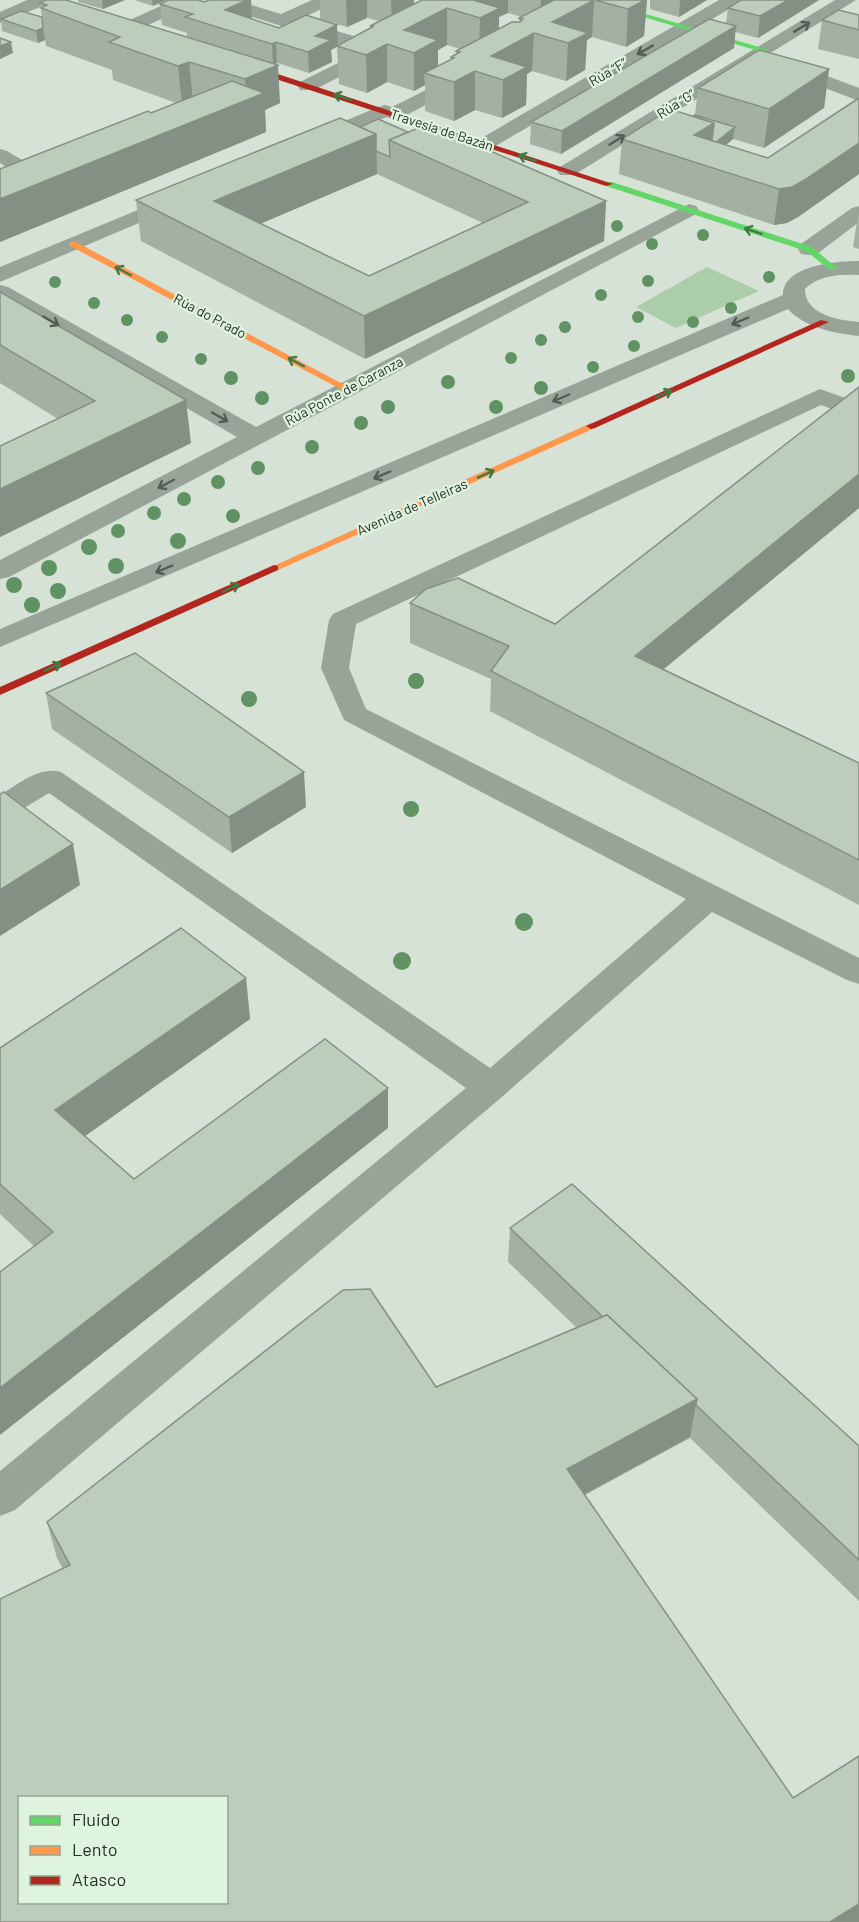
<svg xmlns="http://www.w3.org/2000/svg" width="859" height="1922" viewBox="0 0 859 1922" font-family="Barlow,sans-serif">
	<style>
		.green { fill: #accdaa }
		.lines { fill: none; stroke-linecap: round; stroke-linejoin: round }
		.lane { fill: #99a499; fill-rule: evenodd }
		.street { fill: #99a499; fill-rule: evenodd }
		.fast { fill: #63d668; fill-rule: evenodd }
		.slow { fill: #ff974d; fill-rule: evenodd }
		.jam { fill: #b3261e; fill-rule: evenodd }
		.tree { fill: #609264 }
		.wall { fill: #a2b1a1; fill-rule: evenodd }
		.shaded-wall { fill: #849083 }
		.building { fill: #bccebb; stroke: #849083; stroke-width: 1.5; fill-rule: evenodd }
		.oneway { stroke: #545d53 }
		.oneway2 { stroke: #417a43 }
		.labels { text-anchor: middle; stroke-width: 4.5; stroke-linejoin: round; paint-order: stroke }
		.far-street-label { font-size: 14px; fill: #262e25; stroke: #dff4de }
	</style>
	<rect width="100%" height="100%" fill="#d6e2d6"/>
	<path class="green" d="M707 267 759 291 676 328 636 307Z"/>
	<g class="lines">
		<g class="lane">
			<path d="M0 149 7 151 49 176 52 180 49 184 0 201V188L26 179 0 163Z"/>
			<path d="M820 389 859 403V419L821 405 356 624 349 668 366 709 859 958V984L847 980 712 912 503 1096 15 1510 0 1516V1471L466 1088 49 793 11 816 0 819V795C19 784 39 766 61 772L490 1068 686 899 344 720 321 668 329 620 333 614Z"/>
		</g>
		<g class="street">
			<path d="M27 0H51L48 4 0 23V12Z"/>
			<path d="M174 0H197L194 4 133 32H121L118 28 121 24Z"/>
			<path d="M208 0H235L281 14 312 0H335L332 4 298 20 385 45 388 49 384 54 314 90H300L298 86 300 82 362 51 211 4Z"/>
			<path d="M719 0H741L738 4 492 148H478L475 144 478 140Z"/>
			<path d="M835 0H856L574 175H560L557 171 560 167Z"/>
			<path d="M785 60 859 88V101L778 70 776 66 778 62Z"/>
			<path d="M464 71 471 73 473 77 471 81 401 118 394 120 387 117 312 148 305 146 302 142 305 138 378 107 385 105 392 107Z"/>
			<path d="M179 193 186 195 189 199 186 203 0 282V267Z"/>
			<path d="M689 204 696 206 699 210 696 214 9 577 0 579V560L237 437 0 301V285L8 287 256 427Z"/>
			<path d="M859 206V222L817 254 809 255 801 254 798 249 801 244 852 208Z"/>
			<path d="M859 261V275C841 274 818 275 805 289 805 315 838 320 859 322V336C834 333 805 328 788 309L0 647V629L783 295C783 265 837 261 859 261Z"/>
		</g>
		<g class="fast">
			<path d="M586 0H598L769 50 762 52Z"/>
			<path d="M606 182H612L812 247 837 268 830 270 806 251 606 186Z"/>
		</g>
		<g class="slow">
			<path d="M70 242H76L352 389 344 391 70 246Z"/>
			<path d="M591 423 596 426 595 428 278 570H270L269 568Z"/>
		</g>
		<g class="jam">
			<path d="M232 61H238L613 184 606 186 232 65Z"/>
			<path d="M821 320 829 322 595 428 591 429 586 426Z"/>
			<path d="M274 565 278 566V570L0 695V687Z"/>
		</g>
	</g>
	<g class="tree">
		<circle cx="617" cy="226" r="6"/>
		<circle cx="703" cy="235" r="6"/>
		<circle cx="652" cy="244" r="6"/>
		<circle cx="769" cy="277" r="6"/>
		<circle cx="648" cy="281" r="6"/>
		<circle cx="55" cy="282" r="6"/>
		<circle cx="601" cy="295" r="6"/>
		<circle cx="94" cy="303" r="6"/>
		<circle cx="731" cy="308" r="6"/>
		<circle cx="638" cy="317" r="6"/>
		<circle cx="127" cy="320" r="6"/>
		<circle cx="693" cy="322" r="6"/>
		<circle cx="565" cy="327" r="6"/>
		<circle cx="162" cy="337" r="6"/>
		<circle cx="541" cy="340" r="6"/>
		<circle cx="634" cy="346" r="6"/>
		<circle cx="511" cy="358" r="6"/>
		<circle cx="201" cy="359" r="6"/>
		<circle cx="593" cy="367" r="6"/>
		<circle cx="848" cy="376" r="7"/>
		<circle cx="231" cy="378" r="7"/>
		<circle cx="448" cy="382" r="7"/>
		<circle cx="541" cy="388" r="7"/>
		<circle cx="262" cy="398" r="7"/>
		<circle cx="388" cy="407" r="7"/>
		<circle cx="496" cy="407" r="7"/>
		<circle cx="361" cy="423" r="7"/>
		<circle cx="312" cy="447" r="7"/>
		<circle cx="258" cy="468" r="7"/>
		<circle cx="218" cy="482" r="7"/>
		<circle cx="184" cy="499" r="7"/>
		<circle cx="154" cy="513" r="7"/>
		<circle cx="233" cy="516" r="7"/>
		<circle cx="118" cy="531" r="7"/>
		<circle cx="178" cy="541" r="8"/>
		<circle cx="89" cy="547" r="8"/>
		<circle cx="116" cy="566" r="8"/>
		<circle cx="49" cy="568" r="8"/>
		<circle cx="14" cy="585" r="8"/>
		<circle cx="58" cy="591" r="8"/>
		<circle cx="32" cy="605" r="8"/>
		<circle cx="416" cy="681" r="8"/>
		<circle cx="249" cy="699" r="8"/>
		<circle cx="411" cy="809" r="8"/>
		<circle cx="524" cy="922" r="9"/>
		<circle cx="402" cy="961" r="9"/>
	</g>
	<g class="wall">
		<path d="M78 0H125L103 9 78 2Z"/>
		<path d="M134 0H166L153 6Z"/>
		<path d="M209 0H251L252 19 338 46 370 28V26L379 21 367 18 347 27 320 19V0H414V4L422 0H647L644 36 626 47 592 37 587 40 585 70 566 81 532 71 527 74 526 105 502 118 475 110 454 121 425 111V85L414 91 387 82 367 93 339 84 337 47 331 50 332 62 309 73 277 63 275 64 280 103 265 110 266 132 0 242V169L176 103 113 80 112 70 46 46 45 40 38 43 2 31 1 19 42 17 40 3 187 37V33L162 25 160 4 204 2ZM508 13 522 17 519 18V22L499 29V17ZM447 45 460 49 456 51V54L451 57V59L438 66V50Z"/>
		<path d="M650 0H707L679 17 650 9Z"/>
		<path d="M819 0 758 38 735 32 734 48 561 154 530 144 531 122 726 24 728 8Z"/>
		<path d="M859 15V59L818 49 822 20Z"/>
		<path d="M829 69 824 108 764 148 733 139 726 145 768 158 859 98V174L798 217 787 223 774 225 619 174 622 139 695 115 698 88Z"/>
		<path d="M360 127 408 132 606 201 604 241 365 359 141 241 136 200ZM377 174 483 223 369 276 260 224Z"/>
		<path d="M858 215H859V249L853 247Z"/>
		<path d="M0 292 191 443 0 537V446L58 419 0 383Z"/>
		<path d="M859 387V508L664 669 859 763V905L490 711 491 679 410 643V603L555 624Z"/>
		<path d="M46 693 306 807 232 853 52 729Z"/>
		<path d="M246 978 250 1019 85 1136 134 1179 388 1088V1128L34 1246 0 1214V1048Z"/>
		<path d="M510 1228 859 1446V1601L690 1438 585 1495 859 1922 63 1569 57 1558 47 1522 436 1387 577 1328 508 1262Z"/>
	</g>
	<g class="shaded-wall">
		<path d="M102 0H125L103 9Z"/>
		<path d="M152 0H166L153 6Z"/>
		<path d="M247 0H251L252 20 225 10Z"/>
		<path d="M346 0H367V18L347 27Z"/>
		<path d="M391 0H414V14L392 25Z"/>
		<path d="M466 0H508V13L499 17V45L479 55 480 18Z"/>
		<path d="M541 0H559L540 22Z"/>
		<path d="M594 0 592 37 587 40 585 70 566 81 568 43 552 22Z"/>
		<path d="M645 0H647L644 36 626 47 628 9Z"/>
		<path d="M680 0H707L679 17Z"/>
		<path d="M788 0H819L758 38 760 16Z"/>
		<path d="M447 8V45L438 50V77L424 73 425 85 414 91V53L404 30Z"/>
		<path d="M337 25 338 46 331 50 332 62 309 73 308 52 315 36Z"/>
		<path d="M736 26 734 48 561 154 562 131Z"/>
		<path d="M43 28 45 40 38 43 36 31Z"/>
		<path d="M534 33 532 71 527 74 526 105 502 118 503 80 491 56Z"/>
		<path d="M11 42 13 53 0 59V46Z"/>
		<path d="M276 42 277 63 273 66 272 44Z"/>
		<path d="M387 44V82L367 93 366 55Z"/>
		<path d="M189 62 193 101 182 105 178 66Z"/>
		<path d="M278 65 280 103 265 110 266 132 0 242V199L246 100 245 79Z"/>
		<path d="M829 69 824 108 764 148 769 109Z"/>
		<path d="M475 71V110L454 121V82Z"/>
		<path d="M714 123 735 127 733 139 710 158 694 135Z"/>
		<path d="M376 134 377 174 218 242 214 201Z"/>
		<path d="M859 143V174L798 217 787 223 774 225 779 189Z"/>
		<path d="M606 201 604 241 365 359 364 316Z"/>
		<path d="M186 400 191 443 0 537V489Z"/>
		<path d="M859 474V508L631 696 635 656Z"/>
		<path d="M304 772 306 807 232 853 229 817Z"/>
		<path d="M73 844 80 885 0 936V890Z"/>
		<path d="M246 978 250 1019 64 1151 55 1110Z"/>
		<path d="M388 1088V1128L0 1435V1388Z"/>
		<path d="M697 1399 690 1437 563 1506 567 1469Z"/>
		<path d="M859 1904V1922H830Z"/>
	</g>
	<g class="building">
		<path d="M46 0H66L278 65 245 79 189 62 178 66 109 42 120 37 41 8 47 5 40 3Z"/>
		<path d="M168 0H198L204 2 209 0H247L225 10 279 28 306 15 337 25 315 36 331 40 308 52 276 42 272 44 185 17 193 14 160 4Z"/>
		<path d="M422 0H473L500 8 480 18 447 8 404 30 438 40 414 53 387 44 366 55 337 46 374 26H370Z"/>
		<path d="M554 0H594L552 22 588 33 568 43 534 33 491 56 527 67 503 80 475 71 454 82 424 73 454 58 451 57 460 52 456 51 512 22H520L523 19 519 18Z"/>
		<path d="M595 0H645L628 9Z"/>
		<path d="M741 0H788L760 16 728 8Z"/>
		<path d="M838 10 859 15V30L822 20Z"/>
		<path d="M21 11 42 17 43 28 36 31 1 19Z"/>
		<path d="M709 19 736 26 562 131 531 122Z"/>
		<path d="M0 38 11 42 0 46Z"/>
		<path d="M759 50 829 69 769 109 698 88Z"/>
		<path d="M232 81 264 93 0 199V169L148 111 151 113Z"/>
		<path d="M859 98V143L803 181 792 187 779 189 622 139 670 109 714 123 694 135 768 158Z"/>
		<path d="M695 115 735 127 716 142 712 141 714 123 693 116Z"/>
		<path d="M340 118 376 134 214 201 369 276 528 202 389 140 428 124 606 201 364 316 136 200Z"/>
		<path d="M378 119 408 132 389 140 390 157 376 151V134L360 127Z"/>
		<path d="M0 292 186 400 0 489V446L95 401 0 345Z"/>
		<path d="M859 387V474L635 656 859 763V860L491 671 509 646 410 603 426 589 458 578 555 624Z"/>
		<path d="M135 653 304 772 229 817 46 693Z"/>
		<path d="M4 792 73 844 0 890V794Z"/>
		<path d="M181 928 246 978 55 1110 134 1179 325 1039 388 1088 0 1388V1272L53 1232 0 1184V1048Z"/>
		<path d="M572 1184 859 1446V1560L696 1405 697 1399 607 1315 603 1317 510 1228Z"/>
		<path d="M370 1289 436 1387 607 1315 697 1399 567 1469 793 1798 859 1756V1904L830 1922H0V1599L70 1565 47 1522 343 1290ZM20 1797H226V1902H20Z"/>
	</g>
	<defs><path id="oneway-shaft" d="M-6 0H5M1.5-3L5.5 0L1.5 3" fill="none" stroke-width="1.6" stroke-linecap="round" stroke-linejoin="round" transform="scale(1.5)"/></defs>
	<g class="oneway">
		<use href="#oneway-shaft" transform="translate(802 27) rotate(-31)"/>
		<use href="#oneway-shaft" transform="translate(645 50) rotate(150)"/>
		<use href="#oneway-shaft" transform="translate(617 140) rotate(-32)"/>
		<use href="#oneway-shaft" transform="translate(51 321) rotate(30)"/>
		<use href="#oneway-shaft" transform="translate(740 321) rotate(157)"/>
		<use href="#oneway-shaft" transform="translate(561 398) rotate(157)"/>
		<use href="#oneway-shaft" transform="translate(220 417) rotate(30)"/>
		<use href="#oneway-shaft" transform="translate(382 475) rotate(157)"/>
		<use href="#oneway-shaft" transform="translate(166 484) rotate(152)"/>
		<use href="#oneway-shaft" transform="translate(164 569) rotate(157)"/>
	</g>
	<g class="oneway2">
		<use href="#oneway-shaft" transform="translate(342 97) rotate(-162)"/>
		<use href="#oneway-shaft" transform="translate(527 158) rotate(-162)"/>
		<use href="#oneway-shaft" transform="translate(753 231) rotate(-162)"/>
		<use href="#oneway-shaft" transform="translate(123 271) rotate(-152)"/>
		<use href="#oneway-shaft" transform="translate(296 362) rotate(-152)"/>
		<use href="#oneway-shaft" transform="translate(664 394) rotate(-24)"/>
		<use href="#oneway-shaft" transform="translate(486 474) rotate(-24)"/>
		<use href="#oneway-shaft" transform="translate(231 588) rotate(-24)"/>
		<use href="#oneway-shaft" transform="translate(53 667) rotate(-24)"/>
	</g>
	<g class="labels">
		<g class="far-street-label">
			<text transform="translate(608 72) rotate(-30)" y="5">Rúa “F”</text>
			<text transform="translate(676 104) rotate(-32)" y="5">Rúa “G”</text>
			<text transform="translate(442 130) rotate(18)" y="5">Travesía de Bazán</text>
			<text transform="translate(210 316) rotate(28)" y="5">Rúa do Prado</text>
			<text transform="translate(344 391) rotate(-28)" y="5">Rúa Ponte de Caranza</text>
			<text transform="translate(412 507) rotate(-24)" y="5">Avenida de Telleiras</text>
		</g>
	</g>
	<rect x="18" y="1796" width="210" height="108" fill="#dff4de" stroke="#95a594" stroke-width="1.5"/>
	<rect x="30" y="1816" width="30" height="9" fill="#63d668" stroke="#95a594" stroke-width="1.5"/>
	<text x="72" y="1826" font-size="18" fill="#262e25">Fluido</text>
	<rect x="30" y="1846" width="30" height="9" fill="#ff974d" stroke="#95a594" stroke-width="1.5"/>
	<text x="72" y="1856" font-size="18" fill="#262e25">Lento</text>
	<rect x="30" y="1876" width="30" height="9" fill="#b3261e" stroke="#95a594" stroke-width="1.5"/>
	<text x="72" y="1886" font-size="18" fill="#262e25">Atasco</text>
</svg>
